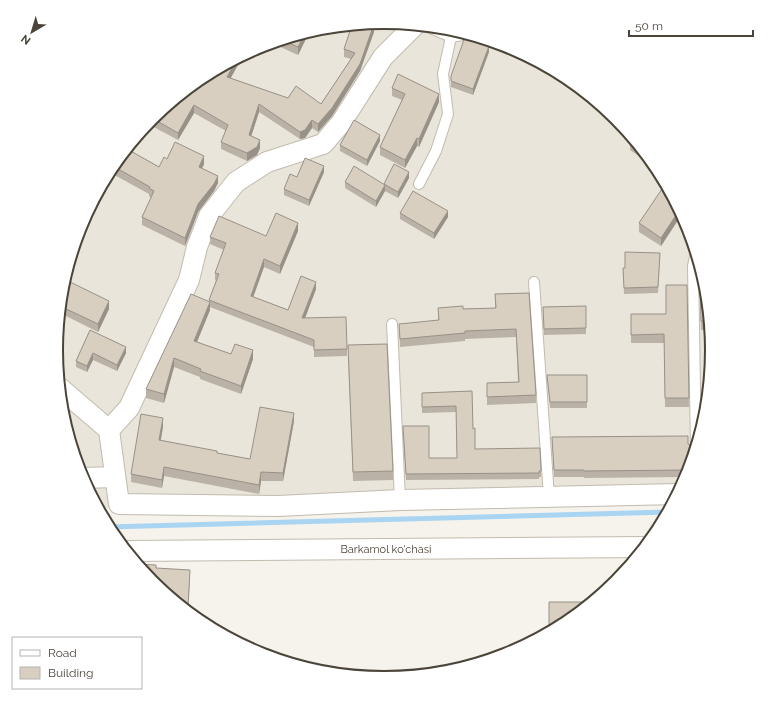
<svg xmlns="http://www.w3.org/2000/svg" width="769" height="701" viewBox="0 0 769 701" font-family="Raleway,sans-serif">
	<style>
		.residential { fill: #eae5da }
		.lines { fill: none; stroke-linecap: round; stroke-linejoin: round }
		.stream { stroke: #a9d4f2; stroke-width: 5 }
		.lane-casing { stroke: #c2bbae; stroke-width: 12 }
		.street-casing { stroke: #c2bbae; stroke-width: 22 }
		.lane { stroke: #fff; stroke-width: 10 }
		.street { stroke: #fff; stroke-width: 20 }
		.wall { fill: #bab2a6 }
		.shaded-wall { fill: #979187 }
		.building { fill: #d8cfc1; stroke: #979187 }
		.labels { text-anchor: middle; stroke-width: 4; stroke-linejoin: round; paint-order: stroke }
		.street-label { font-size: 11px; fill: #4b4439; stroke: #fff }
		.rim { fill: none; stroke: #4b4439; stroke-width: 2 }
	</style>
	<rect width="100%" height="100%" fill="#f6f3ec"/>
	<path class="residential" d="M385 22 449 28 510 47 567 77 617 118 658 168 688 225 707 287 713 351 707 415 688 476 683 486 509 488 98 508 81 476 62 414 56 350 62 286 81 225 111 168 152 118 202 77 259 47 321 28Z"/>
	<g class="lines">
		<path class="stream" d="M108 527 669 512"/>
		<g class="lane-casing">
			<g id="lane">
				<path d="M426 26 451 37 469 34"/>
				<path d="M419 184 436 151 448 114 443 74 451 37"/>
				<path d="M534 282 549 497"/>
				<path d="M392 324 400 500"/>
				<path d="M696 451 693 266 696 252"/>
			</g>
		</g>
		<g class="street-casing">
			<g id="street">
				<path d="M60 388 109 430 119 504 278 506 400 500 679 494"/>
				<path d="M109 430 129 408 189 280 197 247 209 216 236 182 267 162 323 144 341 123 383 57 415 25"/>
				<path d="M82 478 115 477"/>
				<path d="M126 551 646 547"/>
			</g>
		</g>
		<use href="#lane" class="lane"/>
		<use href="#street" class="street"/>
	</g>
	<g class="wall">
		<path d="M309 32 298 55 274 44 273 43Z"/>
		<path d="M374 32 360 71 332 116 318 132 312 128 305 138 300 139 259 112 251 136 260 148 257 155 247 161 221 149V142L226 131 194 113 178 140 148 124 152 118 239 58V63L230 78 288 98 321 104 351 59 344 57V49Z"/>
		<path d="M489 52 473 95 451 87V76Z"/>
		<path d="M392 88 439 102 419 147 417 146 405 168 380 155V147L402 100 392 96Z"/>
		<path d="M634 139 658 169 630 150V144Z"/>
		<path d="M380 141 367 166 340 151V145Z"/>
		<path d="M127 149 159 167 167 159 204 164 202 168 218 183 214 191 198 212 185 246 142 225V217L151 198 149 196V194L109 172 111 168Z"/>
		<path d="M324 172 309 206 284 195V189L297 177Z"/>
		<path d="M409 178 398 198 385 191 376 207 345 188V182L384 184Z"/>
		<path d="M666 183 682 214 661 246 639 232V223Z"/>
		<path d="M400 213 448 217 434 239 400 219Z"/>
		<path d="M298 231 280 274 264 267 253 297 288 310 316 289 305 318 347 349V356L314 357V347L210 307V310L197 342 231 354 253 359 241 394 200 379V377L174 367 164 403 146 398V389L209 301V300L216 281 215 280V273L224 250 210 244V237L266 236Z"/>
		<path d="M660 253 658 293 624 294 623 268H625Z"/>
		<path d="M687 285 689 407H665L664 343H631V314H666Z"/>
		<path d="M700 285 707 287 711 330H701Z"/>
		<path d="M62 286 109 309 98 332 60 313Z"/>
		<path d="M529 293 536 395V403L487 405V383L518 382 516 337 465 339V341L400 347 399 324 438 321V308L463 309 495 308V294Z"/>
		<path d="M586 306V334L544 335 543 307Z"/>
		<path d="M90 330 126 353 117 371 93 360 87 372 76 367V361Z"/>
		<path d="M348 354 393 471V480L353 481Z"/>
		<path d="M547 375H587V408H550Z"/>
		<path d="M472 391 473 429 475 449 541 471V477H539V479L406 480 403 432 429 458H457L456 412 422 413V393Z"/>
		<path d="M294 421 283 481H261L259 494 164 476 162 488 131 482V474L163 427 161 440 217 453 250 459Z"/>
		<path d="M552 437 688 444 693 450 696 451 688 477 584 478V477H554Z"/>
		<path d="M156 568 190 578 188 612 152 583Z"/>
	</g>
	<g class="shaded-wall">
		<path d="M374 24V32L360 71 332 116 318 132V124Z"/>
		<path d="M309 32V33L298 55V47L305 33Z"/>
		<path d="M489 46V52L473 95V89Z"/>
		<path d="M239 58V63L227 85V77L237 59Z"/>
		<path d="M439 94V102L419 147V139Z"/>
		<path d="M259 104V112L249 143V135Z"/>
		<path d="M194 105V113L178 140V133Z"/>
		<path d="M312 120V128L305 138 300 139V132Z"/>
		<path d="M380 135V141L367 166V160Z"/>
		<path d="M417 138V146L405 168V160Z"/>
		<path d="M260 140V148L257 155 247 161V153Z"/>
		<path d="M204 156V164L199 175V167Z"/>
		<path d="M324 166V172L309 206V200Z"/>
		<path d="M409 172V178L398 198V192Z"/>
		<path d="M218 176V183L214 191 198 212 185 246V238L198 204Z"/>
		<path d="M385 185V191L376 207V201Z"/>
		<path d="M680 209 682 214 661 246V238Z"/>
		<path d="M448 211V217L434 239V233Z"/>
		<path d="M298 223V231L280 274V266Z"/>
		<path d="M264 259V267L251 303V296Z"/>
		<path d="M316 282V289L302 326V318Z"/>
		<path d="M109 301V309L98 332V324Z"/>
		<path d="M210 302V310L194 349V341Z"/>
		<path d="M126 347V353L117 371V365Z"/>
		<path d="M253 350V359L241 394V386Z"/>
		<path d="M93 353V360L87 372V366Z"/>
		<path d="M174 358V367L164 403V394Z"/>
		<path d="M294 413V421L283 481V473Z"/>
		<path d="M163 418V427L159 448V440Z"/>
		<path d="M164 467V476L162 488V480Z"/>
		<path d="M261 472V481L259 494V485Z"/>
	</g>
	<g class="building">
		<path d="M371 23 374 24 360 64 332 108 318 124 312 120 305 130 300 132 259 104 249 135 260 140 257 147 247 153 221 142 228 125 194 105 178 133 152 118 202 77 237 59 227 77 288 98 296 86 321 104 355 53 344 49 352 25Z"/>
		<path d="M305 33 298 47 282 40Z"/>
		<path d="M465 37 489 46 473 89 451 81V76Z"/>
		<path d="M398 74 439 94 419 139 417 138 405 160 380 147 405 94 392 88Z"/>
		<path d="M354 120 380 135 367 160 340 145Z"/>
		<path d="M634 139 647 155 630 144Z"/>
		<path d="M175 142 204 156 199 167 218 176 214 184 198 204 185 238 142 217 154 191 149 188 150 187 113 166 127 149 159 167 164 157 167 159Z"/>
		<path d="M305 158 324 166 309 200 284 189 290 174 297 177Z"/>
		<path d="M394 164 409 172 398 192 384 184Z"/>
		<path d="M354 166 385 185 376 201 345 182Z"/>
		<path d="M666 183 680 209 661 238 639 223Z"/>
		<path d="M413 191 448 211 434 233 400 213Z"/>
		<path d="M276 213 298 223 280 266 264 259 251 296 288 310 301 276 316 282 302 318 346 317 347 349 314 350V340L209 300 219 274 215 273 226 243 210 237 219 216 266 236Z"/>
		<path d="M625 252 660 253 658 287 624 288 623 268H625Z"/>
		<path d="M64 279 109 301 98 324 60 306 62 286Z"/>
		<path d="M666 285H687L689 398H665L664 334 631 335V314H666Z"/>
		<path d="M700 285H706L707 287 710 321H701Z"/>
		<path d="M529 293 536 395 487 397V383L519 382 516 329 465 331V333L400 339 399 324 439 320 438 308 463 306V309L496 308 495 294Z"/>
		<path d="M191 294 210 302 194 341 231 354 235 344 253 350 241 386 200 371 201 369 174 358 164 394 146 389Z"/>
		<path d="M586 306V328L544 329 543 307Z"/>
		<path d="M90 330 126 347 117 365 93 353 87 366 76 361Z"/>
		<path d="M387 344 393 471 353 472 348 345Z"/>
		<path d="M547 375H587V402H550Z"/>
		<path d="M472 391 473 429 475 428V449L540 448 541 471H539V473L406 474 403 426H429V458H457L456 406 422 407V393Z"/>
		<path d="M260 407 294 413 283 473 261 472 259 485 164 467 162 480 131 474 141 414 163 418 159 440 217 451V453L250 459Z"/>
		<path d="M688 436V444H689L690 447 693 450 696 451 690 470 584 471V470H554L552 437Z"/>
		<path d="M137 564 156 565V568L190 570 188 607 181 606 152 583Z"/>
		<path d="M549 602H594L567 624 549 633Z"/>
	</g>
	<g class="labels">
		<g class="street-label">
			<text x="386" y="553">Barkamol ko'chasi</text>
		</g>
	</g>
	<path d="M0 0H769V701H0ZM63 350a321 321 0 1 1 642 0a321 321 0 1 1-642 0Z" fill="#fff" fill-rule="evenodd"/>
	<path class="rim" d="M63 350a321 321 0 1 1 642 0a321 321 0 1 1-642 0Z"/>
	<rect x="12" y="637" width="130" height="52" fill="#ffffff" stroke="#b7b4b0"/>
	<rect x="20" y="650" width="20" height="6" fill="#ffffff" stroke="#b7b4b0"/>
	<text x="48" y="657" font-size="12" fill="#4b4439">Road</text>
	<rect x="20" y="667" width="20" height="12" fill="#d8cfc1" stroke="#b7b4b0"/>
	<text x="48" y="677" font-size="12" fill="#4b4439">Building</text>
	<g transform="translate(32 32) rotate(218)" stroke="#ffffff" stroke-width="3" paint-order="stroke">
	<path d="M0-3L7 15L0 10L-7 15Z" fill="#4b4439"/>
	<text y="-6" font-size="11" font-weight="bold" text-anchor="middle" fill="#4b4439">N</text>
	</g>
	<path d="M629 30v6h124v-6" fill="none" stroke="#4b4439" stroke-width="2"/>
	<text x="635" y="30" font-size="12" fill="#4b4439" stroke="#ffffff" stroke-width="3" paint-order="stroke">50 m</text>
</svg>
